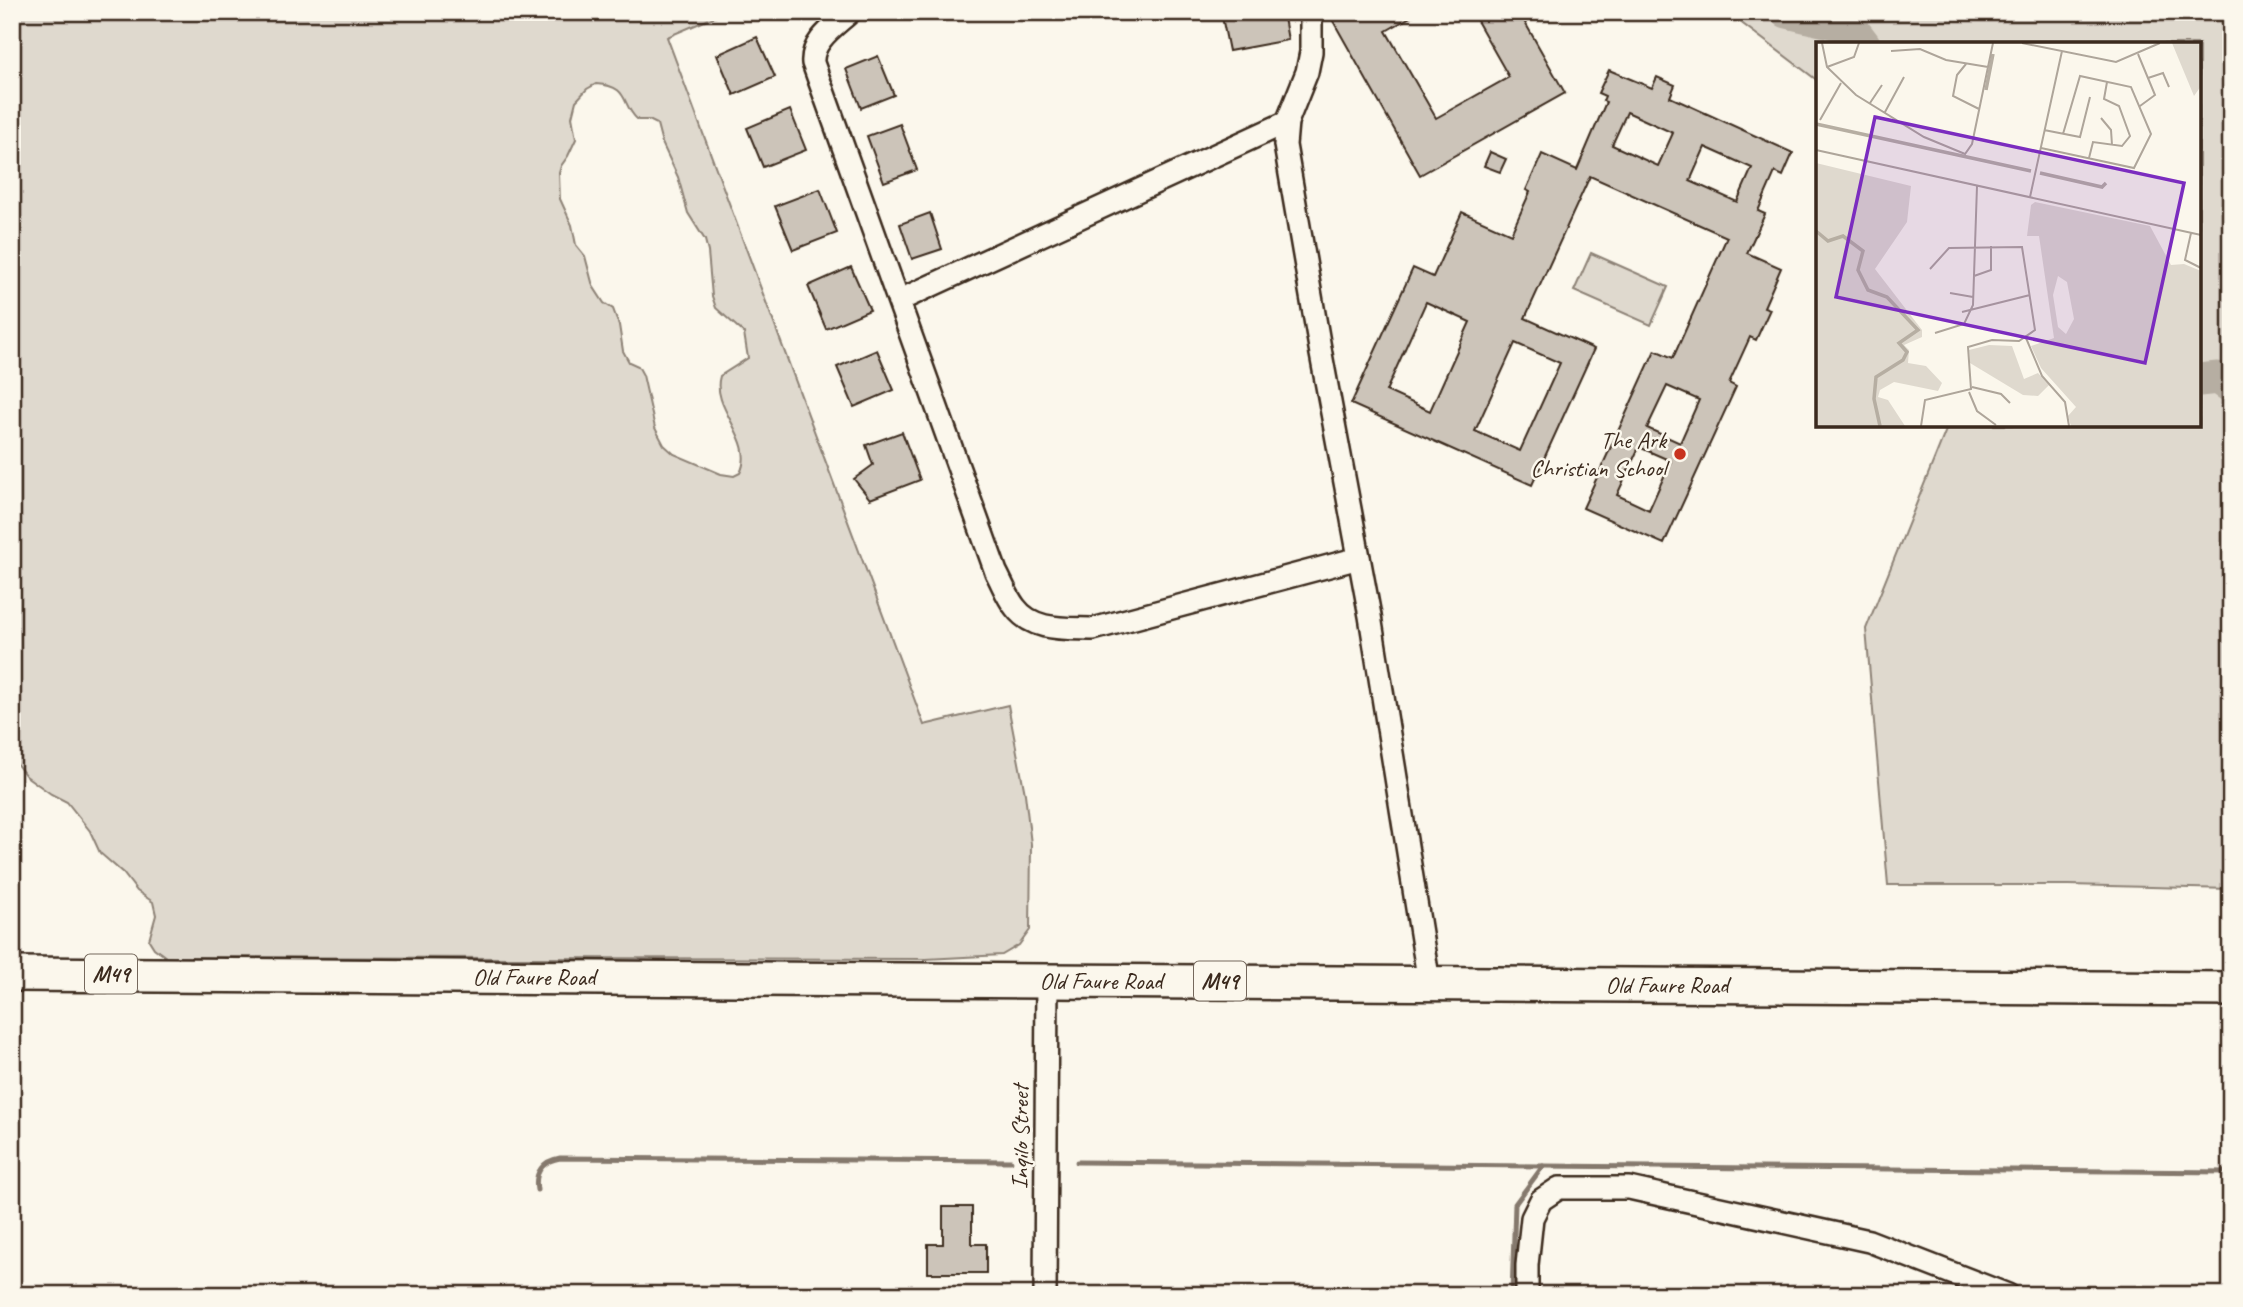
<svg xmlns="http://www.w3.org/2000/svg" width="2243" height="1307" viewBox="0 0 2243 1307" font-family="Caveat,sans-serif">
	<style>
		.green { fill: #dfd9ce; stroke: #8d8276; stroke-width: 2; fill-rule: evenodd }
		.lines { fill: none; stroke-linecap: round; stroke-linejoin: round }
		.stream { stroke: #85796d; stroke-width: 5 }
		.river { stroke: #b6aea2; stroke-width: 33 }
		.building { fill: #ccc4b9; stroke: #3b2a1e; stroke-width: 2; fill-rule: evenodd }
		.minor-casing { stroke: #3b2a1e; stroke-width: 26 }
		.primary-casing { stroke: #3b2a1e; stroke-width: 38 }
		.minor { stroke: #fbf7ec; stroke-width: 21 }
		.primary { stroke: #fbf7ec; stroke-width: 33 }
		.poi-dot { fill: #c8321e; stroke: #fbf7ec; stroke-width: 2.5 }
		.labels { text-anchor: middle; stroke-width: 5; stroke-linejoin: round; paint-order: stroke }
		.shield { fill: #fbf7ec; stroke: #75685c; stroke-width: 2 }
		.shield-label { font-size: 23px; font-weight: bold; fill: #3b2a1e }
		.poi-label { font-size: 24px; fill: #3b2a1e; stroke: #fbf7ec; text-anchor: end }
		.street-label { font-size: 24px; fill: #3b2a1e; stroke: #fbf7ec }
		.inset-river { fill: none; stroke: #b6aea2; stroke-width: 3.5 }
		.inset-road { fill: none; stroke: #aea59a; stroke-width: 2 }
		.view { fill: #7b2cbf; fill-opacity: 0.15; stroke: #7b2cbf; stroke-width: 3.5 }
		.inset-edge { fill: none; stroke: #3b2a1e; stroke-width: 3.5 }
	</style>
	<rect width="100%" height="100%" fill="#fbf7ec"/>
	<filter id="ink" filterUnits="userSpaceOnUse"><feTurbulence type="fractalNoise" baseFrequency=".0143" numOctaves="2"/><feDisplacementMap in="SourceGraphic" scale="14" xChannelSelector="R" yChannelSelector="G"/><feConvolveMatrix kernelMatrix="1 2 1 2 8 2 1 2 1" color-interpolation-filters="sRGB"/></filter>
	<g filter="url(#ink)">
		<g class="green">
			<path d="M12 12H726L667 37 924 725 1008 705 1025 794 1031 844 1030 930 1019 945 1002 955 926 959 166 957 154 948 149 940 156 915 153 902 137 891 123 873 100 853 90 831 67 802 51 794 26 776 12 758ZM596 84C631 86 620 104 638 120H649L657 124 662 143 678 177 688 213 705 240 708 252 712 296 716 308 744 333 748 358 720 376C710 409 757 440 740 473L734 476 721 474 674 454 664 445 655 428 643 375 638 366 629 362 623 351 619 325 613 309 604 303 593 286 585 256 576 245 572 225 560 199 559 173 561 166 568 156 576 139 572 117 576 101 587 89Z"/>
			<path d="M1727 12H2231V889L2069 885H1888L1866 629 1948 425H2199V44H1818V81Z"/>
			<path d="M1591 253 1668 287 1651 325 1574 291Z"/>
		</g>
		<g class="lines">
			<g class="stream">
				<path d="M1077 1162 2231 1172"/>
				<path d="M537 1190C534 1172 543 1161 560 1158L1011 1161"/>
				<path d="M1512 1295 1515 1204 1543 1166"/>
			</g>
			<g class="river">
				<path d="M1787 12 1851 27 1864 44"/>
				<path d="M2199 380 2218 378 2231 387"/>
			</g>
		</g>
		<g class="building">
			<path d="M1221 12H1283L1288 40 1229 51Z"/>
			<path d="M1328 12H1419L1386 31 1436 118 1509 77 1472 12H1519L1565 93 1420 175Z"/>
			<path d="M757 37 775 77 734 95 717 55Z"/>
			<path d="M878 56 894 95 861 108 846 69Z"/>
			<path d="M1609 70 1652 88 1657 77 1675 85 1670 97 1793 153 1783 176 1775 172 1758 211 1765 214 1747 253 1781 268 1764 307 1770 309 1756 340 1750 337 1729 383 1736 387 1664 544 1583 508 1655 350 1673 358 1727 237 1590 176 1525 318 1594 349 1532 485 1351 404 1413 268 1433 277 1462 212 1511 234 1530 192 1526 190 1542 154 1577 170 1606 102 1603 101 1605 96 1598 93ZM1627 112 1673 133 1658 166 1612 145ZM1705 147 1752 168 1737 202 1690 181ZM1426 302 1470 322 1430 411 1386 391ZM1515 343 1560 363 1520 451 1475 431ZM1667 386 1699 400 1680 443 1647 428ZM1639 447 1671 461 1649 510 1617 495Z"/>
			<path d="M790 110 806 150 763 167 747 128Z"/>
			<path d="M900 124 917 170 884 182 867 136Z"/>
			<path d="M1490 152 1506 159 1500 172 1484 166Z"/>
			<path d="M820 189 837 233 793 250 775 206Z"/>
			<path d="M930 213 942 249 912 259 900 224Z"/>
			<path d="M851 267 870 310 826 329 808 286Z"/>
			<path d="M877 350 894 390 854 407 837 367Z"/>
			<path d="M902 432 920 480 870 499 854 479 873 465 866 445Z"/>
			<path d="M943 1207H972V1244H986V1273H928V1244H943Z"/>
		</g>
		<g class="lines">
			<g class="minor-casing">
				<g id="minor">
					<path d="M850 12C835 26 811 41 813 63L996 572C1002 583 1007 597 1015 607 1033 632 1066 628 1093 629L1359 558"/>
					<path d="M1311 12V52L1307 72 1287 122 1285 145 1321 354 1370 616 1429 983"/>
					<path d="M900 300 1287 122"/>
					<path d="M1045 1295 1047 980"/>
					<path d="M1527 1295V1265L1532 1218 1541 1200 1559 1188H1629L1869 1241 2008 1295"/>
				</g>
			</g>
			<g class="primary-casing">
				<path id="primary" d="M12 974 2231 989"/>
			</g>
			<use href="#minor" class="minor"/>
			<use href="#primary" class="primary"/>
		</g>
	</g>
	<circle class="poi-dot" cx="1680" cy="454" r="7"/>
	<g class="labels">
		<g class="shield">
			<rect x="85" y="954.5" width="52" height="39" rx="5"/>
			<rect x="1194" y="961.5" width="52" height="39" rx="5"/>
		</g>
		<g class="shield-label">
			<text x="111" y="982">M49</text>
			<text x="1220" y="989">M49</text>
		</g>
		<g class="poi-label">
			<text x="1666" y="448">The Ark<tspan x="1666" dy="28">Christian School</tspan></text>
		</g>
		<g class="street-label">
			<text x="534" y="985">Old Faure Road</text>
			<text x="1101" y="989">Old Faure Road</text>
			<text x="1667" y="993">Old Faure Road</text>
			<text transform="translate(1020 1137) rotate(-90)" y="8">Inqilo Street</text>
		</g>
	</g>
	<g transform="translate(1816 42)">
		<rect width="385" height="385" fill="#fbf7ec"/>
		<path d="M356 1H385V44L378 54ZM0 121 95 144 91 180 59 227 106 288V295L88 303 93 308 92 321 110 324 126 341 122 349 78 340 64 348 62 355 72 358 89 384H0ZM219 160 334 184 355 223 368 222 385 229V384H255L252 374 260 365 225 326 215 304 238 296 223 194H211L215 163ZM242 234 251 240 258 277 250 292 242 285 237 253ZM173 303 196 304 208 337 222 331 233 343 222 354 207 353 154 321 153 308Z" fill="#dfd9ce" fill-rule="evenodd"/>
		<path class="inset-river" d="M170 48 177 12M0 82 215 129M224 131 286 145 290 141M0 189 12 199 27 194 47 209 42 228 52 248 71 255 102 288 83 301 91 310 87 318 60 335 58 357 64 384"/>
		<path class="inset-road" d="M6 1 11 25 40 53 108 95 149 112 156 102 177 1M206 1 300 20 344 1M75 9 104 7 130 18 172 25M322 12 339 53 324 64M150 22 141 33 137 54 163 67M11 25 38 15 43 1M332 36 347 31 353 45M54 61 66 43M69 70 88 35M285 76 295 88 296 103M4 78 25 41M228 88 264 95 274 55M225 106 318 126 335 92 315 45 264 34 247 92M0 108 385 193M273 116 277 100 306 104 314 94 303 64 288 57 291 40M214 155 246 9M375 191 369 218 385 226M158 234 175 228V204M134 251 157 255M146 270 214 253M119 291 148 282 157 263 161 144M210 296 226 334 249 360 253 384M156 345 185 352 194 361M153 350 161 369 180 383M105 384 109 358 155 347 152 305 176 298 203 299 219 288 206 205 133 206 114 227"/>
		<path class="view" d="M59 75 368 141 329 321 20 255Z"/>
		<rect width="385" height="385" class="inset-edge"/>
	</g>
	<rect width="2243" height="1307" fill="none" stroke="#fbf7ec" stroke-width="42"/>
	<rect x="21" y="21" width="2201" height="1265" fill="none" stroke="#3b2a1e" stroke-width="2.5" filter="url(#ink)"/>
</svg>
